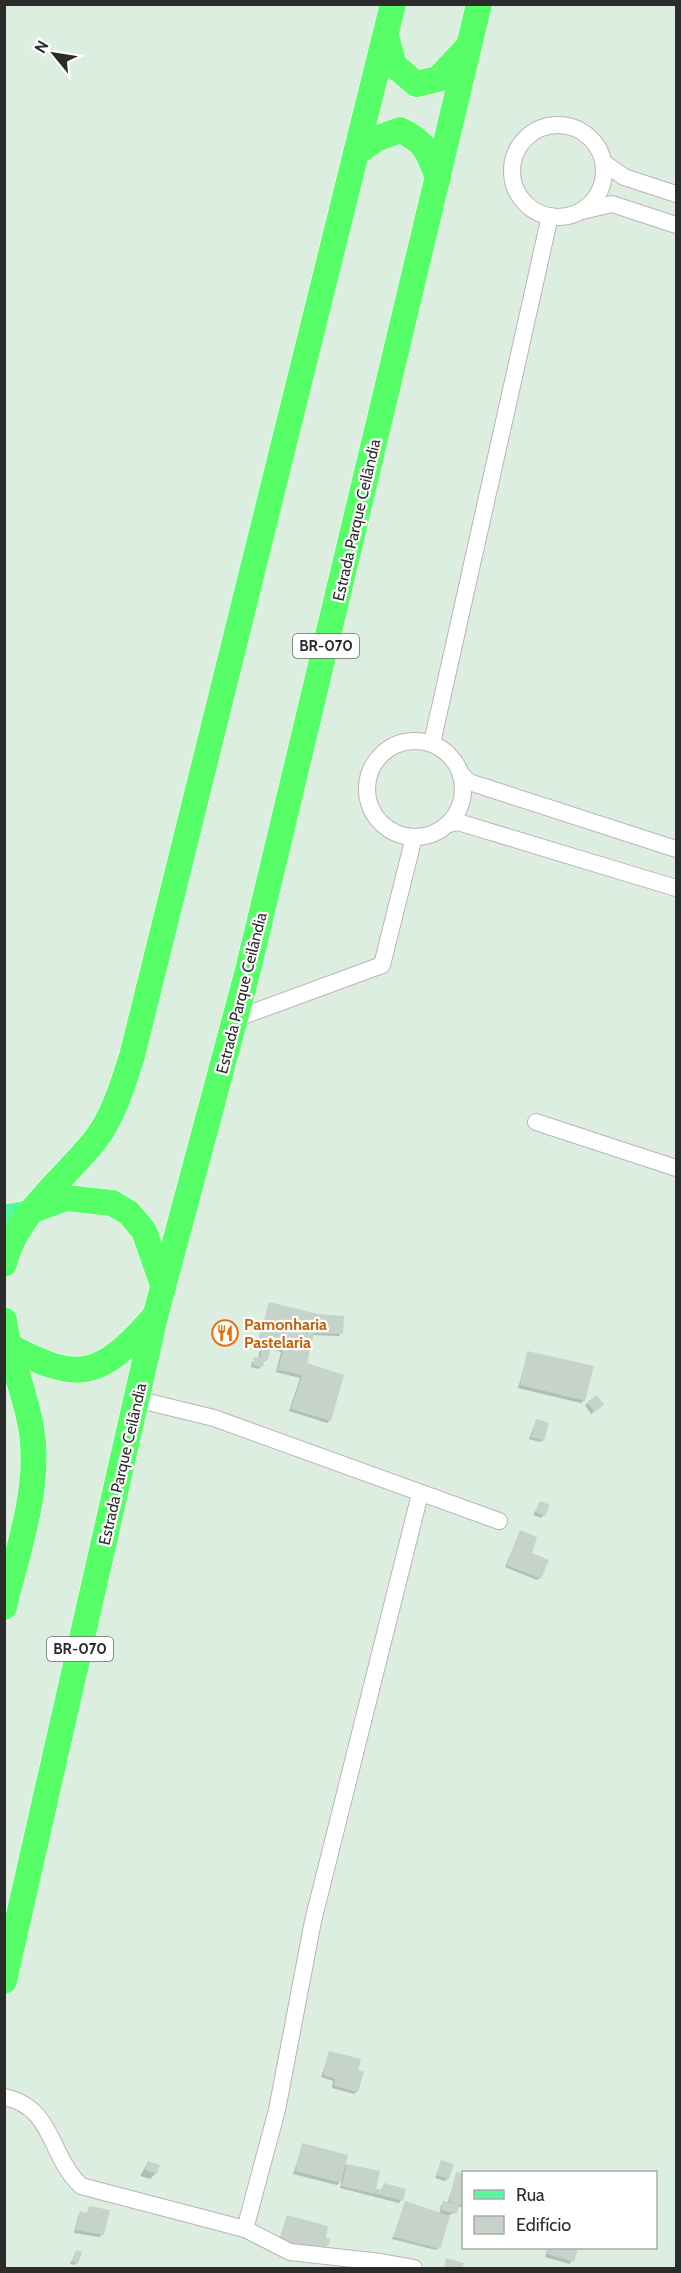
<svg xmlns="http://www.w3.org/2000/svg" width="681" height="2273" viewBox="0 0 681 2273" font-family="Cabin,sans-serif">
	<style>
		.shadow { fill: #0003 }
		.building { fill: #c5d3c8 }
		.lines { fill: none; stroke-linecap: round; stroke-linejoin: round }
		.minor-casing { stroke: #c0b0b8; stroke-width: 18 }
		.major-casing { stroke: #fff; stroke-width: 22 }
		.highway-casing { stroke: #fff; stroke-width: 27 }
		.minor { stroke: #fff; stroke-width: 16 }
		.major { stroke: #56f99d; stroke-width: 21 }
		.highway { stroke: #56ff68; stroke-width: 26 }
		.labels { text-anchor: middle; stroke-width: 4.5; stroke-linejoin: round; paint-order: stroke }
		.shield { fill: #fff; stroke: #6b6b6b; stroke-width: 1.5 }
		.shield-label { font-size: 15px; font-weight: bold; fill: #2b2b2b }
		.street-label { font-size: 16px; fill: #2b2b2b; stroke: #fff }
		.food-label { font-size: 16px; font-weight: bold; fill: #c56008; stroke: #fff; text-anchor: start }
	</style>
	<rect width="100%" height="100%" fill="#dceee0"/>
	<g class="shadow">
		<path d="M270 1304 341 1333 339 1336 312 1335 305 1364 330 1420 327 1423 289 1411 300 1378 276 1372 281 1352 269 1349 267 1360 262 1362 261 1366 259 1369 251 1367 252 1362 258 1360 260 1347 256 1346Z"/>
		<path d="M528 1353 584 1400 581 1403 518 1388Z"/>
		<path d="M588 1403 600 1408 591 1414 585 1405Z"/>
		<path d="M536 1421 543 1440 540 1442 529 1439Z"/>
		<path d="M540 1503 544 1515 541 1518 533 1515Z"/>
		<path d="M520 1532 540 1578 537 1580 505 1567Z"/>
		<path d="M329 2053 356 2071 357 2091 354 2094 332 2088 333 2081 321 2077Z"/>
		<path d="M303 2145 344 2165 378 2172 375 2189 380 2191 384 2185 401 2200 399 2203 340 2188 342 2180 337 2185 293 2174Z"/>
		<path d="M148 2162 156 2173 150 2179 140 2176Z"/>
		<path d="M442 2162 448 2178 445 2181 435 2178Z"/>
		<path d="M457 2174 464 2175V2208L457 2206 455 2213 449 2215 438 2248 436 2250 392 2239 406 2203 439 2215 441 2205 447 2204Z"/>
		<path d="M90 2208 102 2234 100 2237 74 2233 78 2216 80 2213 86 2214Z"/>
		<path d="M287 2216 324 2239 326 2246 324 2248 277 2247Z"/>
		<path d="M548 2248H578L570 2264 545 2257Z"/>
		<path d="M76 2251 77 2263 74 2265 70 2264Z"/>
	</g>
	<g class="building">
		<path d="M269 1302 318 1314 344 1316 343 1334 314 1333 307 1363 344 1375 331 1421 291 1409 302 1375 278 1370 283 1350 271 1346 268 1360H264L263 1367 253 1365 254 1357 260 1358 262 1344 258 1343Z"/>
		<path d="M527 1351 594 1366 585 1401 520 1385Z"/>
		<path d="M597 1395 604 1405 594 1412 587 1402Z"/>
		<path d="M536 1419 549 1423 544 1441 531 1437Z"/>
		<path d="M540 1501 550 1505 545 1516 535 1512Z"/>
		<path d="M520 1530 537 1537 532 1553 549 1560 541 1579 507 1565Z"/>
		<path d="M329 2051 361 2059 358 2070 364 2072 358 2092 334 2086 335 2079 325 2076 323 2073Z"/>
		<path d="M302 2143 348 2155 341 2183 295 2171Z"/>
		<path d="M441 2160 454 2164 449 2179 436 2175Z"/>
		<path d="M148 2161 160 2165 157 2174 145 2170Z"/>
		<path d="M347 2164 380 2171 375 2194 342 2186Z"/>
		<path d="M456 2172 464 2174V2206L449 2202Z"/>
		<path d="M384 2183 406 2189 403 2201 376 2194 377 2189 382 2190Z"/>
		<path d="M405 2201 450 2216 440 2249 393 2237Z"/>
		<path d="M443 2201 459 2205 457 2214 441 2210Z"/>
		<path d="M89 2206 110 2210 104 2235 75 2230 80 2211 87 2213Z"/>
		<path d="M287 2215 328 2226 326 2238 330 2239 328 2246 324 2245 320 2256 278 2244Z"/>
		<path d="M549 2248H578L574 2262 547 2254Z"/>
		<path d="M76 2250 82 2252 78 2264 72 2261Z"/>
		<path d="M446 2258 464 2263 462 2268H444Z"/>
	</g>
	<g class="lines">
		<g class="minor-casing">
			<g id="minor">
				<circle cx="558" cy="171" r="46"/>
				<path d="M603 162 624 177 676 194"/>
				<path d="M582 211 612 204 676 225"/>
				<circle cx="415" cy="789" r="48"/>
				<path d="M432 743 550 216"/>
				<path d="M461 774 469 782 676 849"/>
				<path d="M449 824 458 822 676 888"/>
				<path d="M235 1019 382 965 414 837"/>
				<path d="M536 1122 676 1168"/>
				<path d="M136 1399 214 1418 499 1521"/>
				<path d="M4 2097C54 2107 49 2156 81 2186L245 2229 290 2252 381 2262 414 2268"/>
				<path d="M245 2229 277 2110 313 1921 420 1494"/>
			</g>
		</g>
		<g class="major-casing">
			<path id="major" d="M4 1215 33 1210"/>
		</g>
		<g class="highway-casing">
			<g id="highway">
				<path d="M386 36 394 65 416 84 438 79 467 48"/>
				<path d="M356 153 376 139 400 130C426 142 428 152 438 178"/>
				<path d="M36 1209 66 1198 112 1203 129 1213 144 1231 163 1285"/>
				<path d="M4 1264C16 1213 65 1179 96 1139 114 1115 123 1084 132 1056L393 4"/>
				<path d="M4 1320C9 1356 23 1387 30 1422 43 1482 18 1549 4 1607"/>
				<path d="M7 1345C79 1384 100 1378 153 1318"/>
				<path d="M4 1981 155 1317 248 970 479 4"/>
			</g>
		</g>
		<use href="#minor" class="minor"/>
		<use href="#major" class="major"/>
		<use href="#highway" class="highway"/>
	</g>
	<defs>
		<g id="restaurant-ring" transform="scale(1.35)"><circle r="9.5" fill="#fff" stroke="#e8710a" stroke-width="1.5"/><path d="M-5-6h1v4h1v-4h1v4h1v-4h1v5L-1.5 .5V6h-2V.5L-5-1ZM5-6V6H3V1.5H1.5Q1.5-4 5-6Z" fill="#e8710a"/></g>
	</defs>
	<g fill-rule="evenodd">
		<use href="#restaurant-ring" x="225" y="1333"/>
	</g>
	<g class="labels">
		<g class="shield">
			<rect x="293" y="634" width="66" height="24" rx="4.5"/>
			<rect x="47" y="1637" width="66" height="24" rx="4.5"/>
		</g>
		<g class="shield-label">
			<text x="326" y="651">BR-070</text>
			<text x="80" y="1654">BR-070</text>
		</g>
		<g class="street-label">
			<text transform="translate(356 520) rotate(-77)" y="6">Estrada Parque Ceilândia</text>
			<text transform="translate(241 993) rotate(-76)" y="6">Estrada Parque Ceilândia</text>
			<text transform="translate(122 1464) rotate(-77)" y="6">Estrada Parque Ceilândia</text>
		</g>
		<g class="food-label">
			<text x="244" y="1330">Pamonharia<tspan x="244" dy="18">Pastelaria</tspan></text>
		</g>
	</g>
	<rect width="681" height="2273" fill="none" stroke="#2b2b2b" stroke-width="12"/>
	<rect x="462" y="2171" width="195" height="78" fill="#ffffff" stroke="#aaaaaa" stroke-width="1.5"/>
	<rect x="474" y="2190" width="30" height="9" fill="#56f99d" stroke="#aaaaaa" stroke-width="1.5"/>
	<text x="516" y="2201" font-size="18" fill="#2b2b2b">Rua</text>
	<rect x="474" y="2216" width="30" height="18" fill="#c5d3c8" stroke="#aaaaaa" stroke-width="1.5"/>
	<text x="516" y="2231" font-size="18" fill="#2b2b2b">Edifício</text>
	<g transform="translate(54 54) rotate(300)" stroke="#ffffff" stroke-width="4.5" paint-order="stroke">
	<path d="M0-4.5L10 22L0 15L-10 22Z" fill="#2b2b2b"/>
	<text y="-9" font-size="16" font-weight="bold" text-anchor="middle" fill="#2b2b2b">N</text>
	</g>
</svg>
